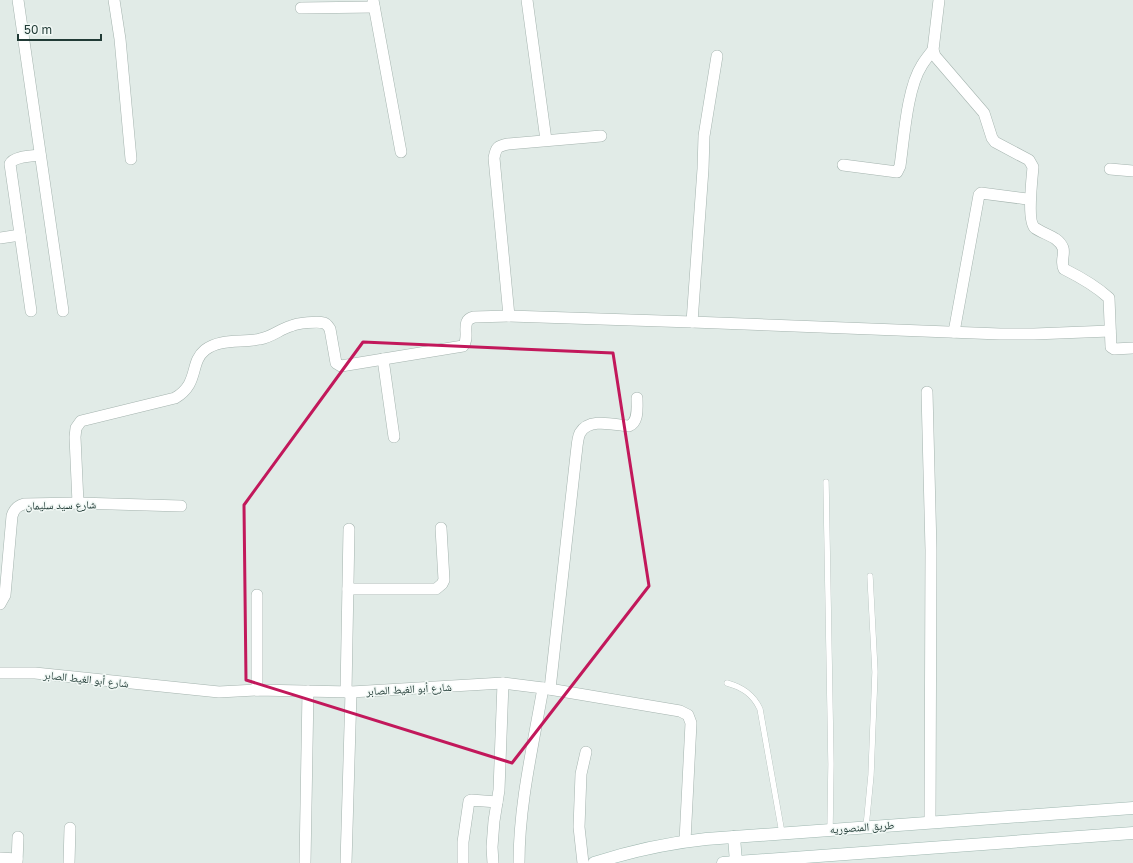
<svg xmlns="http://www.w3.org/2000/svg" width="1133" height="863" viewBox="0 0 1133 863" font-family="'Golos Text','Noto Naskh Arabic',sans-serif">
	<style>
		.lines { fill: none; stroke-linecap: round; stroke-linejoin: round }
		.service-casing { stroke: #a4b3ae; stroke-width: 6 }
		.minor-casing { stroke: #a4b3ae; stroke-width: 12 }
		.secondary-casing { stroke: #9fb7b0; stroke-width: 13 }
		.service { stroke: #fff; stroke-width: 5.5 }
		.minor { stroke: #fff; stroke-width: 11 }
		.secondary { stroke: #fff; stroke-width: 12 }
		.marked { fill: none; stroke: #c2185b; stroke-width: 3; stroke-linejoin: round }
		.labels { text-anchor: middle; stroke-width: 3; stroke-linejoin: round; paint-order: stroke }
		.street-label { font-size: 11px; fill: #213b36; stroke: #f1f8f5 }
	</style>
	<rect width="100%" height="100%" fill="#e1ebe7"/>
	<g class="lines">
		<g class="service-casing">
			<g id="service">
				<path d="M826 482 831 764 830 829"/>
				<path d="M727 683C742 687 753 694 760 709L782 833"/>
				<path d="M866 827 871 775 875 672 870 576"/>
			</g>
		</g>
		<g class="minor-casing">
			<g id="minor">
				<path d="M18 0 63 311"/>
				<path d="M114 0 120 39 131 159"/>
				<path d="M373 0 401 152"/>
				<path d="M527 0 546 140"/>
				<path d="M939 0 933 50 935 56 984 113 992 138 995 142 1029 160 1033 167C1032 178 1027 222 1035 228 1045 235 1058 236 1063 248 1065 255 1060 262 1064 269 1080 277 1096 286 1109 298L1111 347 1114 349 1133 348"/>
				<path d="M301 8 374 7"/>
				<path d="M843 165 897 172 900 166C904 138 907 88 922 65 925 60 929 55 933 50"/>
				<path d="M1110 169 1133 171"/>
				<path d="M0 238 20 235"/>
				<path d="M31 311 10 164C14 156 32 156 40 155"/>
				<path d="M509 316 494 158C496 147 498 146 508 144L601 136"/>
				<path d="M692 322 703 169 704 136 717 56"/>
				<path d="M954 332 979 195 981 193 1027 199 1030 198"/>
				<path d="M383 359 394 437"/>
				<path d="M927 392 931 550 930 822"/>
				<path d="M78 503 75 437 76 428 81 421 175 398C200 383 189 363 205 350 220 338 242 343 260 339 272 337 280 329 291 326 297 323 318 321 324 323 327 324 328 326 330 329L336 363 341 366 463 346C471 337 459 320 474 317L509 316 692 322 1000 334H1034L1110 331"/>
				<path d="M348 589H436L442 584 444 580 441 528"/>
				<path d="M257 595V690"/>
				<path d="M0 604 5 595 12 516C14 509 17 506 24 504L78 503 181 506"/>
				<path d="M0 673H35L219 692 257 690 351 692 503 683 543 688 680 711 688 715 691 723 685 841"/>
				<path d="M550 689 576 455C577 449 577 439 580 433 589 417 615 425 629 426 639 422 637 407 637 398"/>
				<path d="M346 692 349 529"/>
				<path d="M0 858 17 859"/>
				<path d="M17 863 18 837"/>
				<path d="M69 863 70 828"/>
				<path d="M305 863 308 691"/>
				<path d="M346 863 351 692"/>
				<path d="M463 863V842L469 801 471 800 497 802"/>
				<path d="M493 863 492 847 494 821 499 790 503 683"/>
				<path d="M519 863C519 804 533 746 543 688"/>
				<path d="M583 863 579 827 581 774 586 752"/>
			</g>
		</g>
		<g class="secondary-casing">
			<g id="secondary">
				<path d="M734 837 736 862"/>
				<path d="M594 863C631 851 668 843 706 839L1133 808"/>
				<path d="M723 863 1133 833"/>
			</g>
		</g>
		<use href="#service" class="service"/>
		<use href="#minor" class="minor"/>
		<use href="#secondary" class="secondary"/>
	</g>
	<path class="marked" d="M363 342 613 353 649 586 512 763 246 680 244 505Z"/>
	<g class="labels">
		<g class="street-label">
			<text transform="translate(61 505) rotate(-1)" y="4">شارع سيد سليمان</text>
			<text transform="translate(86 679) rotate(6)" y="4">شارع أبو الغيط الصابر</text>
			<text transform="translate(409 689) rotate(-3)" y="4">شارع أبو الغيط الصابر</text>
			<text transform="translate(862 827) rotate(-4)" y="4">طريق المنصوريه</text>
		</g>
	</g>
	<path d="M18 34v6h83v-6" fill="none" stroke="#213b36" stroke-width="2"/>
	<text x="24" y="34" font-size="12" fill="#213b36" stroke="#f1f8f5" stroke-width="3" paint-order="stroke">50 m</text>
</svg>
